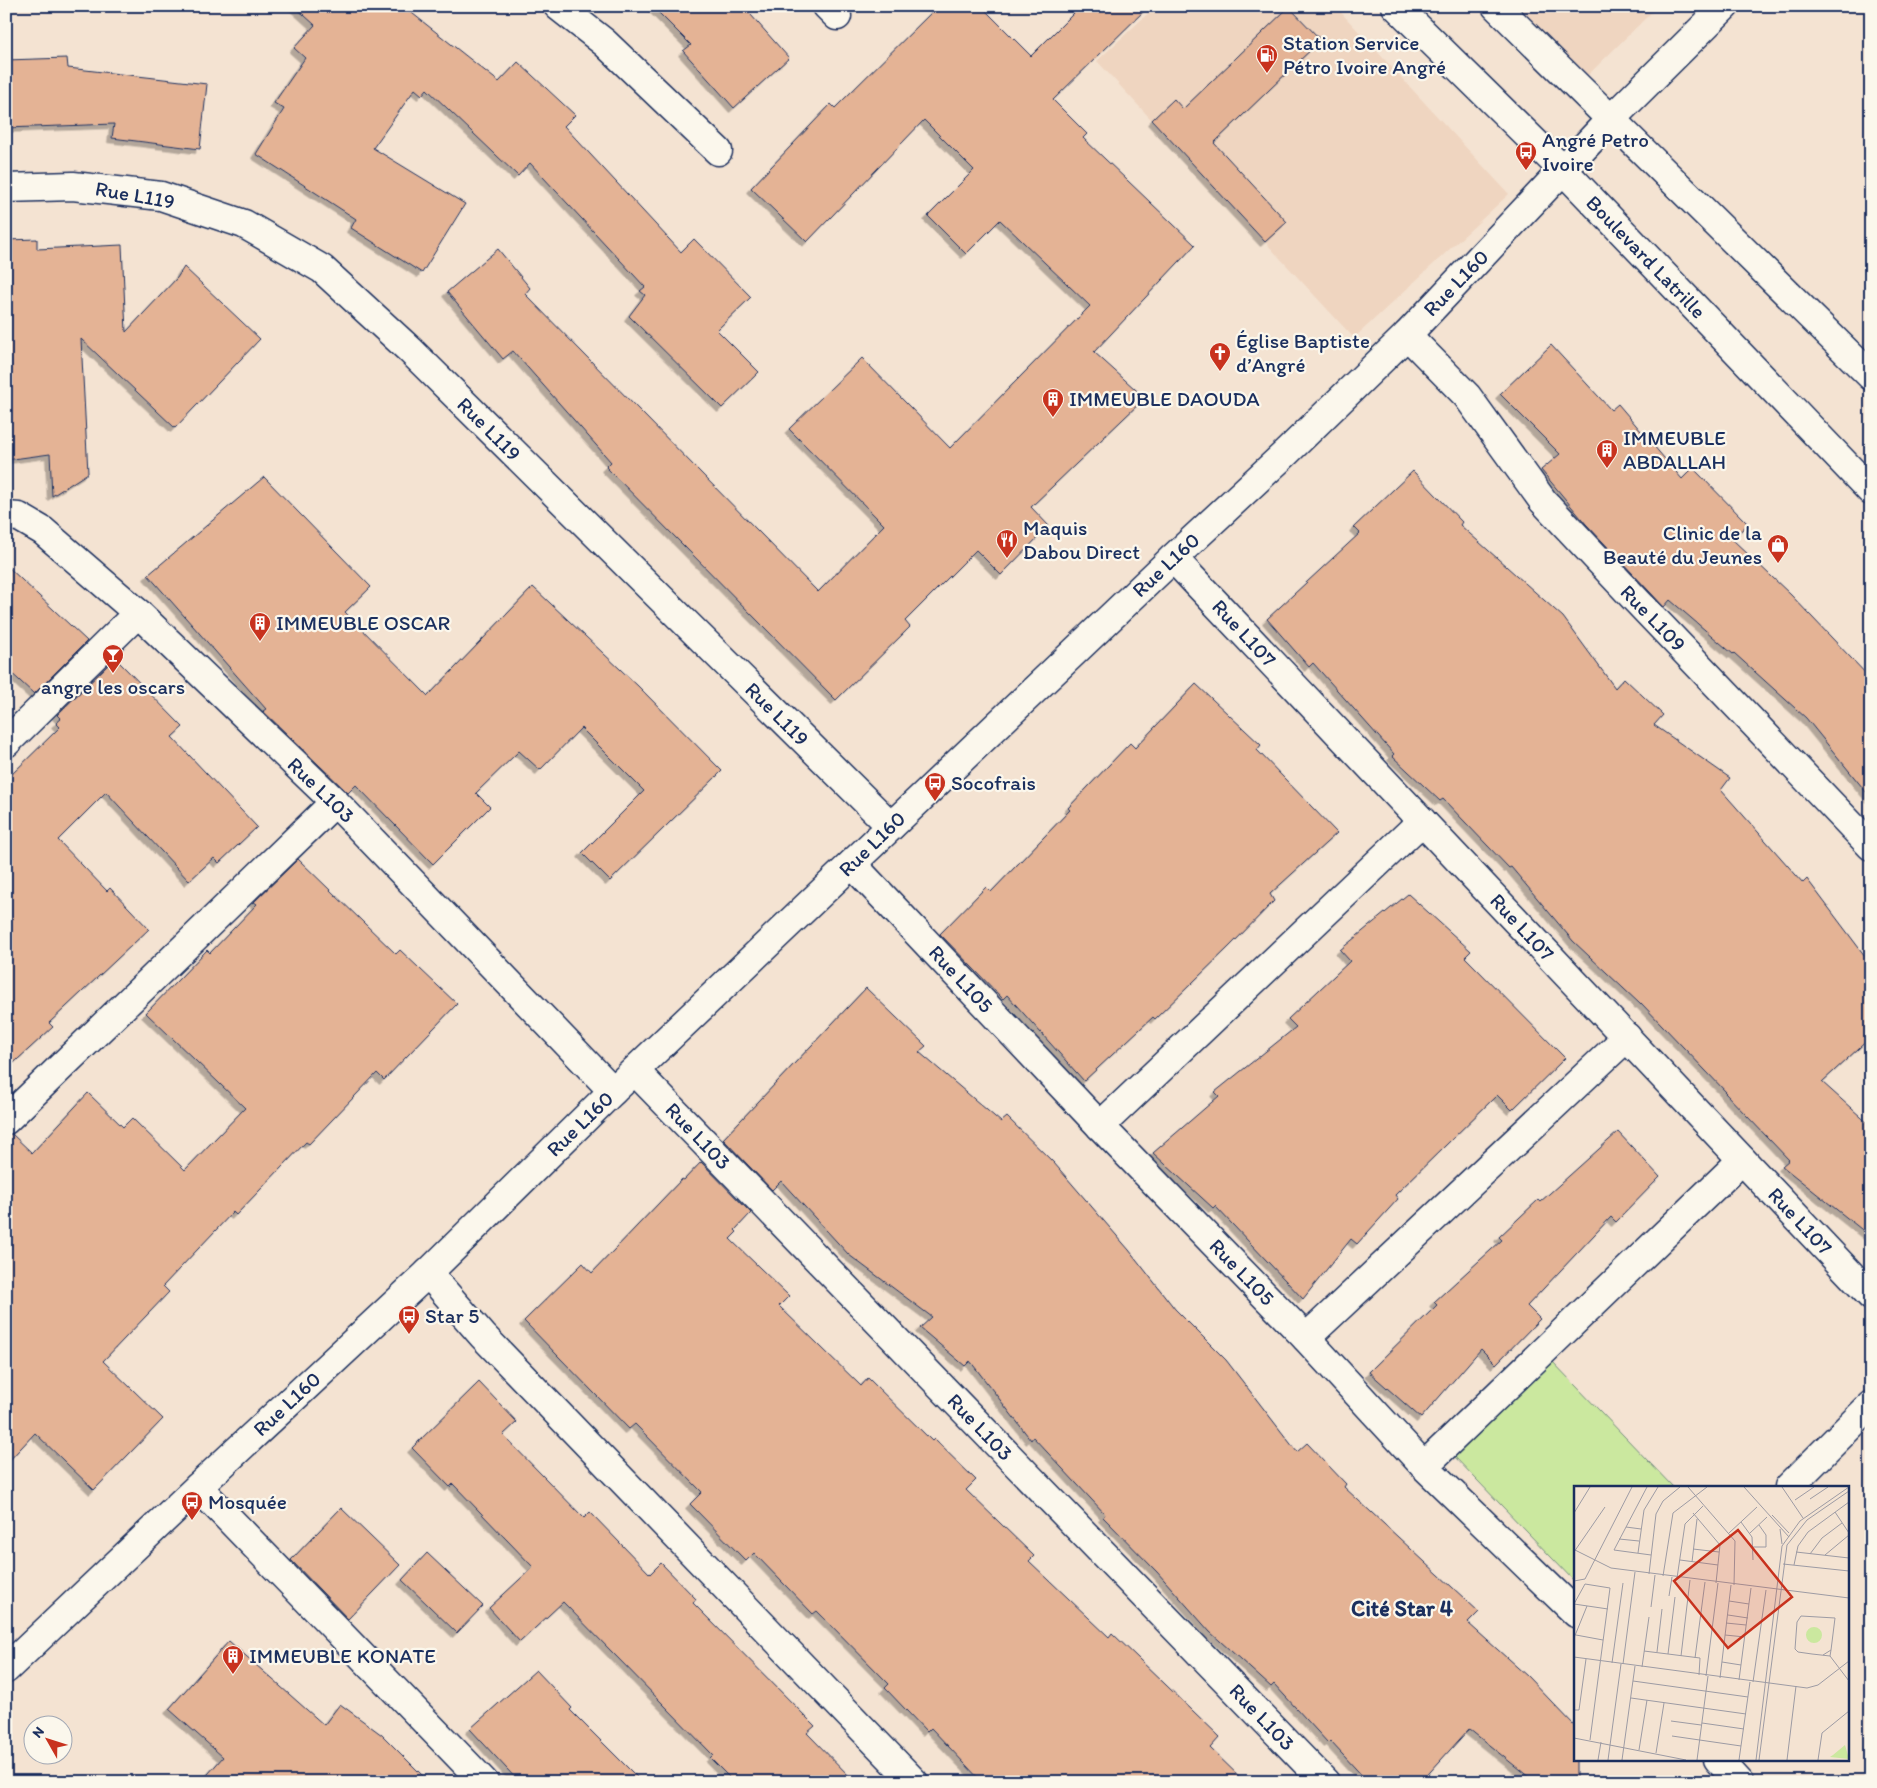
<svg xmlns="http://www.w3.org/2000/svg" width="1877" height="1788" viewBox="0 0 1877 1788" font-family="Itim,sans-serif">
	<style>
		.built { fill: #efd5c0 }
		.green { fill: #cbe89f; stroke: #738c7e }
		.building { fill: #e4b395; stroke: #1b2f5e; filter: url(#shadow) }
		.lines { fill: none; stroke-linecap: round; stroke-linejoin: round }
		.minor-casing { stroke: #1b2f5e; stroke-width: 31 }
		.major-casing { stroke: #1b2f5e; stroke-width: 31 }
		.minor { stroke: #fbf7ec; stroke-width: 28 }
		.major { stroke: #fbf7ec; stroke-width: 28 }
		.labels { text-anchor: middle; stroke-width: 4.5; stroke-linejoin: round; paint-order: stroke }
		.poi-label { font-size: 21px; fill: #1b2f5e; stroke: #fbf7ec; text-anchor: start }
		.street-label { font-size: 21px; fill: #1b2f5e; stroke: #fbf7ec }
		.neighbourhood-label { font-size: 22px; font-weight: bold; fill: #1b2f5e; stroke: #fbf7ec }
		.inset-road { fill: none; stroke: #9d9ba4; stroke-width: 1 }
		.view { fill: #c8321e; fill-opacity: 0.15; stroke: #c8321e; stroke-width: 2.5 }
		.inset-edge { fill: none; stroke: #1b2f5e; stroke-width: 2.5 }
	</style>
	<defs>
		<filter id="shadow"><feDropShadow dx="-4.5" dy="4.5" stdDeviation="0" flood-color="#0004"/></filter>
	</defs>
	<rect width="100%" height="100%" fill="#f4e3d2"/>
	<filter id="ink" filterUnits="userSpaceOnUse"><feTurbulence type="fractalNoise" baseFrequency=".02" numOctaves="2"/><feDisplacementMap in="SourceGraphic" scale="10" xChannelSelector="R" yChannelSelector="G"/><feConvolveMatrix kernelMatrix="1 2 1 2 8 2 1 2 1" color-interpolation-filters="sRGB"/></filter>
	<g filter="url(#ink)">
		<g class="built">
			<path d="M1156 6H1335L1509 194 1354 338 1097 61Z"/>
			<path d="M1515 6H1658L1585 78Z"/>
		</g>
		<path class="green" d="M1550 1359 1673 1487H1576V1583L1452 1454Z"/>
		<g class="building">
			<path d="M294 6H403L499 82 518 62 575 115 564 126 681 252 694 239 751 297 717 330 759 372 722 408 629 316 645 295 640 291 645 287 530 163 518 176 427 89 422 95 415 89 373 148 465 204 422 273 351 228 356 219 256 154 284 109 274 103 305 58 294 48 315 25Z"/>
			<path d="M652 6H743L789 58 734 108 683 51 691 45Z"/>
			<path d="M938 6H981L1031 56 1081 6H1149L1053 100 1087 134 1083 138 1195 245 1094 352 1145 398 1031 507 1049 526 1001 575 976 550 905 621 910 627 836 700 606 467 611 462 513 351 503 359 447 292 498 249 530 288 525 294 818 592 884 525 789 429 862 358 950 448 1090 306 1000 220 966 254 928 216 974 170 924 120 807 242 751 188 831 104 835 108Z"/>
			<path d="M1289 7 1321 40 1214 143 1287 222 1265 242 1152 120 1174 99 1183 109Z"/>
			<path d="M67 58 68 68 207 84 200 149 112 138 114 124 6 128V60Z"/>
			<path d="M37 239V249L122 245 126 332 177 278 184 267 260 339 175 428 81 339 88 473 52 496 50 454 6 460V240Z"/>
			<path d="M1551 345 1611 410 1618 404 1682 479 1693 468 1748 524 1732 539 1791 595 1871 679V798L1806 718 1734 653 1733 654 1670 600 1664 607 1586 524 1541 470 1560 454 1500 394Z"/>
			<path d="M1413 471 1462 522 1460 525 1563 617 1615 688 1624 678 1663 715 1654 725 1730 778 1721 790 1803 883 1807 879 1871 964V1037L1822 1082 1871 1126V1237L1782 1166 1789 1160 1725 1093 1726 1092 1641 1003 1640 1004 1573 941 1511 867 1509 868 1443 799 1440 801 1392 756 1394 754 1313 663 1309 667 1267 619 1360 533 1354 527Z"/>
			<path d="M264 477 371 587 345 612 428 696 533 587 638 686 722 771 610 881 582 853 644 791 581 728 540 770 519 751 476 793 490 807 433 864 356 785 348 793 263 711 266 709 148 575Z"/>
			<path d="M6 565 87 641 34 694 6 668Z"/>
			<path d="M118 661 183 727 172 737 257 827 219 863 214 858 189 881 106 792 58 840 107 891 110 888 149 929 49 1023 53 1027 6 1070V780L60 727 56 723 61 719 57 715 110 663 114 666Z"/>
			<path d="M1196 684 1261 745 1257 750 1337 833 1270 894 1274 901 1230 946 1155 1019 1153 1017 1084 1081 1007 995 1003 999 940 934 986 887 991 892 1070 810 1068 808 1130 743 1135 748Z"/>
			<path d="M298 859 396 954 400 950 457 1004 384 1080 377 1073 309 1144 306 1142 236 1215 233 1212 163 1286 169 1292 103 1361 163 1419 94 1490 35 1433 6 1464V1135L12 1134 32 1153 88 1093 123 1127 132 1118 185 1170 245 1108 146 1013 207 950 210 953 257 904 254 902Z"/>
			<path d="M1408 894 1471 951 1465 957 1565 1058 1512 1110 1497 1095 1395 1195 1398 1199 1357 1244 1351 1239 1303 1299 1215 1206 1213 1208 1153 1153 1219 1096 1215 1092 1296 1027 1288 1019 1350 961 1340 950Z"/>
			<path d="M866 988 926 1046 919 1052 1001 1122 1007 1117 1054 1163 1129 1250 1175 1309 1226 1360 1297 1452 1307 1443 1346 1484 1344 1487 1479 1612 1468 1623 1527 1676 1576 1727V1782H1535L1469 1729 1421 1782H1368L1330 1741 1328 1743 1274 1684 1271 1687 1210 1632 1157 1572 1103 1517 1105 1514 1033 1437 1031 1440 970 1361 965 1366 920 1328 932 1317 849 1255 781 1181 772 1190 723 1139Z"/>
			<path d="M1618 1132 1660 1177 1616 1222 1611 1217 1527 1306 1540 1319 1496 1364 1481 1349 1421 1418 1369 1372 1437 1305 1434 1302 1502 1240 1499 1237 1538 1200 1540 1202Z"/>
			<path d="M701 1162 751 1213 735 1230 737 1232 730 1239 789 1296 779 1306 861 1386 868 1378 932 1441 934 1439 976 1480 966 1490 1034 1556 1029 1561 1109 1637 1112 1633 1220 1737 1210 1748 1245 1782H982L931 1728 927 1732 885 1688 889 1684 817 1611 813 1614 754 1553 746 1561 690 1504 702 1492 635 1424 629 1429 524 1321 583 1263 592 1273 682 1179 684 1180Z"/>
			<path d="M479 1382 517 1422 503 1435 584 1518 590 1512 650 1574 661 1563 696 1599 693 1603 815 1726 807 1733 855 1782H734L710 1758 713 1755 563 1602 520 1642 489 1608 533 1567 453 1484 450 1487 412 1448Z"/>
			<path d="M341 1508 400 1565 348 1619 291 1560Z"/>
			<path d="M427 1553 483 1606 457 1633 402 1580Z"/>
			<path d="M229 1641 324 1725 340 1704 382 1735 429 1782H201L223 1757 169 1709Z"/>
			<path d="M536 1670 572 1708 570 1710 642 1782H519L470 1729Z"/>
		</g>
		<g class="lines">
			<g class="minor-casing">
				<g id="minor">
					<path d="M558 6 605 43 718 151"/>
					<path d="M827 6 837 16"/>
					<path d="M6 188 73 186 161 196 244 224 322 269 410 350 891 826"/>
					<path d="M1407 335 1467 396 1543 501 1636 600 1871 846"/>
					<path d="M6 516 19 517 43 531 138 613 335 802 613 1091"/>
					<path d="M1173 558 1871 1296"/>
					<path d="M6 743 138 613"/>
					<path d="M852 864 1100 1126 1306 1338 1424 1466 1576 1613"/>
					<path d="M635 1071 1325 1782"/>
					<path d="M6 1120 335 802"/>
					<path d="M1100 1126 1422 821"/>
					<path d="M428 1273 483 1336 914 1782"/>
					<path d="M1306 1338 1627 1037"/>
					<path d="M1424 1466 1742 1160"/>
					<path d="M198 1487 484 1782"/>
					<path d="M1789 1487 1871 1405"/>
					<path d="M6 1669 198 1487 428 1273 613 1091 1173 558 1287 452 1407 335 1610 120 1725 6"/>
					<path d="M1718 1759 1739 1782"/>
				</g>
			</g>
			<g class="major-casing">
				<g id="major">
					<path d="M1396 6 1564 171 1871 491"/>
					<path d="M1496 6 1871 376"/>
				</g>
			</g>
			<use href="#minor" class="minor"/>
			<use href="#major" class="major"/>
		</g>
	</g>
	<defs>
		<g id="fuel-pin" transform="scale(1.125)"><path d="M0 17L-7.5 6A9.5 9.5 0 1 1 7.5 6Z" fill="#c8321e" stroke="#fbf7ec"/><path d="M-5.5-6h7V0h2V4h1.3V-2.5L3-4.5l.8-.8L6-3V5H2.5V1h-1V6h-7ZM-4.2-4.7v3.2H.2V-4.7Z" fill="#fff"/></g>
		<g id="bus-pin" transform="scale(1.125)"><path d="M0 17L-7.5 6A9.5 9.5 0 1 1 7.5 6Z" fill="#c8321e" stroke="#fbf7ec"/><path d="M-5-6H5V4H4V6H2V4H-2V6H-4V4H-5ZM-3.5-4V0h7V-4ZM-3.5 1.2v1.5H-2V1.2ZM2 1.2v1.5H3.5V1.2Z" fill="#fff"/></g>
		<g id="church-pin" transform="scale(1.125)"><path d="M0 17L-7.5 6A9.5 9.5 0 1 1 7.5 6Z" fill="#c8321e" stroke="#fbf7ec"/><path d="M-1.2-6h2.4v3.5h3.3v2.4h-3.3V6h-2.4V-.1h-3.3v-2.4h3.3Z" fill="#fff"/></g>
		<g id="building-pin" transform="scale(1.125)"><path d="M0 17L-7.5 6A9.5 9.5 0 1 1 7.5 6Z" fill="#c8321e" stroke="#fbf7ec"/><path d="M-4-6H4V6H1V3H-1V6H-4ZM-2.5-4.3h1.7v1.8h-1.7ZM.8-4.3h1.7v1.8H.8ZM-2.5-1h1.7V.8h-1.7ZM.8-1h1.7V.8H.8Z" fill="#fff"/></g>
		<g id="restaurant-pin" transform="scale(1.125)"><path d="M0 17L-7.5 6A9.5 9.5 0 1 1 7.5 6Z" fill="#c8321e" stroke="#fbf7ec"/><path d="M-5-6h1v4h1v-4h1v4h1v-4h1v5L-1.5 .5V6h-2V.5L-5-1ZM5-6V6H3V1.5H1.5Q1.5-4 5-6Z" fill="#fff"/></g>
		<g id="shop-pin" transform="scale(1.125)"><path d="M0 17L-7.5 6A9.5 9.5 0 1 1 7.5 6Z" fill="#c8321e" stroke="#fbf7ec"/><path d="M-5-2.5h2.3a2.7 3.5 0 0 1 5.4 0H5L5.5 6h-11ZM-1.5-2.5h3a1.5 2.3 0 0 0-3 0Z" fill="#fff"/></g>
		<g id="bar-pin" transform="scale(1.125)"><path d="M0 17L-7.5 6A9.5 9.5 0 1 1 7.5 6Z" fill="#c8321e" stroke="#fbf7ec"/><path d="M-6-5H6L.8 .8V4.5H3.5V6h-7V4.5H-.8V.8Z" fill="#fff"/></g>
	</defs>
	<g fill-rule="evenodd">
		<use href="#fuel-pin" x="1267" y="55"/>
		<use href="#bus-pin" x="1526" y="152"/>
		<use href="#church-pin" x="1220" y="353"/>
		<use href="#building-pin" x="1053" y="399"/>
		<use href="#building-pin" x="1607" y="450"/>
		<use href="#restaurant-pin" x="1007" y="540"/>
		<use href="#shop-pin" x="1778" y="545"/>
		<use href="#building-pin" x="260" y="623"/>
		<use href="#bar-pin" x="113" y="655"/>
		<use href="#bus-pin" x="935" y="783"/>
		<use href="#bus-pin" x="409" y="1316"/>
		<use href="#bus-pin" x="192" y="1502"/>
		<use href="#building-pin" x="233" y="1656"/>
	</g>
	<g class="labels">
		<g class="poi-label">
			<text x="1283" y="50">Station Service<tspan x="1283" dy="24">Pétro Ivoire Angré</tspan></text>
			<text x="1542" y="147">Angré Petro<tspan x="1542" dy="24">Ivoire</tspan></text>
			<text x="1236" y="348">Église Baptiste<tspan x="1236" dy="24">d’Angré</tspan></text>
			<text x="1069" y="406">IMMEUBLE DAOUDA</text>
			<text x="1623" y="445">IMMEUBLE<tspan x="1623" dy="24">ABDALLAH</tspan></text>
			<text x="1023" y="535">Maquis<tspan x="1023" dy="24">Dabou Direct</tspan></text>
			<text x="1762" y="540" text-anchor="end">Clinic de la<tspan x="1762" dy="24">Beauté du Jeunes</tspan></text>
			<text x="276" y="630">IMMEUBLE OSCAR</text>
			<text x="113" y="694" text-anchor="middle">angre les oscars</text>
			<text x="951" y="790">Socofrais</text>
			<text x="425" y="1323">Star 5</text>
			<text x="208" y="1509">Mosquée</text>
			<text x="249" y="1663">IMMEUBLE KONATE</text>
		</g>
		<g class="street-label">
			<text transform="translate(135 195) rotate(10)" y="7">Rue L119</text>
			<text transform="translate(1646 257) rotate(46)" y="7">Boulevard Latrille</text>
			<text transform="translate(1456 283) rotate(-46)" y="7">Rue L160</text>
			<text transform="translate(489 429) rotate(45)" y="7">Rue L119</text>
			<text transform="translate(1166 565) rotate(-43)" y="7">Rue L160</text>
			<text transform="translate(1653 618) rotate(46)" y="7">Rue L109</text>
			<text transform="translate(1244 633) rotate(47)" y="7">Rue L107</text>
			<text transform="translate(777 714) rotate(45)" y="7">Rue L119</text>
			<text transform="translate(321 790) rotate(44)" y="7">Rue L103</text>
			<text transform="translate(872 844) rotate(-44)" y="7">Rue L160</text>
			<text transform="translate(1522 927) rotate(47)" y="7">Rue L107</text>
			<text transform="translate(961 979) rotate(47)" y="7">Rue L105</text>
			<text transform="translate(580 1124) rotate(-44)" y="7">Rue L160</text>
			<text transform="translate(698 1136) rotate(46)" y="7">Rue L103</text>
			<text transform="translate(1800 1221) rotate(47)" y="7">Rue L107</text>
			<text transform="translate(1242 1272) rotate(46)" y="7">Rue L105</text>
			<text transform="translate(287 1404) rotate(-43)" y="7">Rue L160</text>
			<text transform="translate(980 1427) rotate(46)" y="7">Rue L103</text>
			<text transform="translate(1262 1717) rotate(46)" y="7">Rue L103</text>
		</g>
		<g class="neighbourhood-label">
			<text x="1402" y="1616">Cité Star 4</text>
		</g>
	</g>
	<g transform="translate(1574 1486)">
		<rect width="275" height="275" fill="#f4e3d2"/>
		<path d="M232 149a8 8 0 1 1 16 0a8 8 0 1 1-16 0ZM271 259 275 273 256 271 259 269Z" fill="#cbe89f"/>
		<path class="inset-road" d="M73 1 40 64 77 69M114 1 161 55 160 99M170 1 215 51M208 1 229 32M236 13 254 1M221 14 240 1M261 26 275 47M0 27 16 1M119 27 146 59 142 97M198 29 215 47M167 36 178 51 179 74M52 41 67 43M206 43 208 58M155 47 183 21M176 47 193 31M45 53 65 55M179 61H192V49L185 39M119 63 145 66M1 64 37 82 275 112M0 66 31 21M222 66 275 72M64 67 70 24 84 1M236 68 248 52 268 37M251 69 275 49M106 74 144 79M118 76 123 33M209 78 275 85M220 79 224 60 234 46 275 16M75 88 82 28 89 15 106 1M89 90 99 27 133 1M103 92 111 38 129 20M0 95 11 93 58 1M95 110 98 91M155 115 175 118M0 118 11 98 36 102 16 254M0 118 34 123M77 121 81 89M154 129 174 132M152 137 172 139M2 149 29 154M151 149 171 151M0 152 13 120M70 165 126 172 125 189M83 166 88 123M94 168 101 111M249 169 257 164 256 170 238 168 224 166 221 163 223 136 227 130 261 132 257 164M107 170 116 94M256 170 275 195M0 171 233 202 244 199 275 175M121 172 131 96M148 176 167 179M38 177 49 97M49 178 61 86M68 181 75 131M132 190 144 97M146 192 157 99M165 194 177 102M59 195 174 211M179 196 192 104M57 212 172 228M0 224H5L12 173M97 235 127 239M128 237 170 243M98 250 167 260M0 252 112 274M65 264 73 214M82 267 90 217M24 274 27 256M34 274 47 178M48 274 61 180M123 274 134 190M165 274 176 196M182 274 208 60 226 35 275 1M185 274 213 59 233 34 275 5M213 274 222 200M244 274 248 247 275 225"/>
		<path class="view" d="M164 44 218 111 154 162 100 95Z"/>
		<rect width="275" height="275" class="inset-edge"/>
	</g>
	<rect width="1877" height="1788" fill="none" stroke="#fbf7ec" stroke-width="25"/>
	<rect x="12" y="12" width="1852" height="1763" fill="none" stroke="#1b2f5e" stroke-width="2" filter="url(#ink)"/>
	<g transform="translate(48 1740) rotate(309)"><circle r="24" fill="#fbf7ec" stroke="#a1a7b3"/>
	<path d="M0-4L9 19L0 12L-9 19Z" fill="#c8321e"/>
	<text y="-8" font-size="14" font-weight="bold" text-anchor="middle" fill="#1b2f5e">N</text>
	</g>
</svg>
